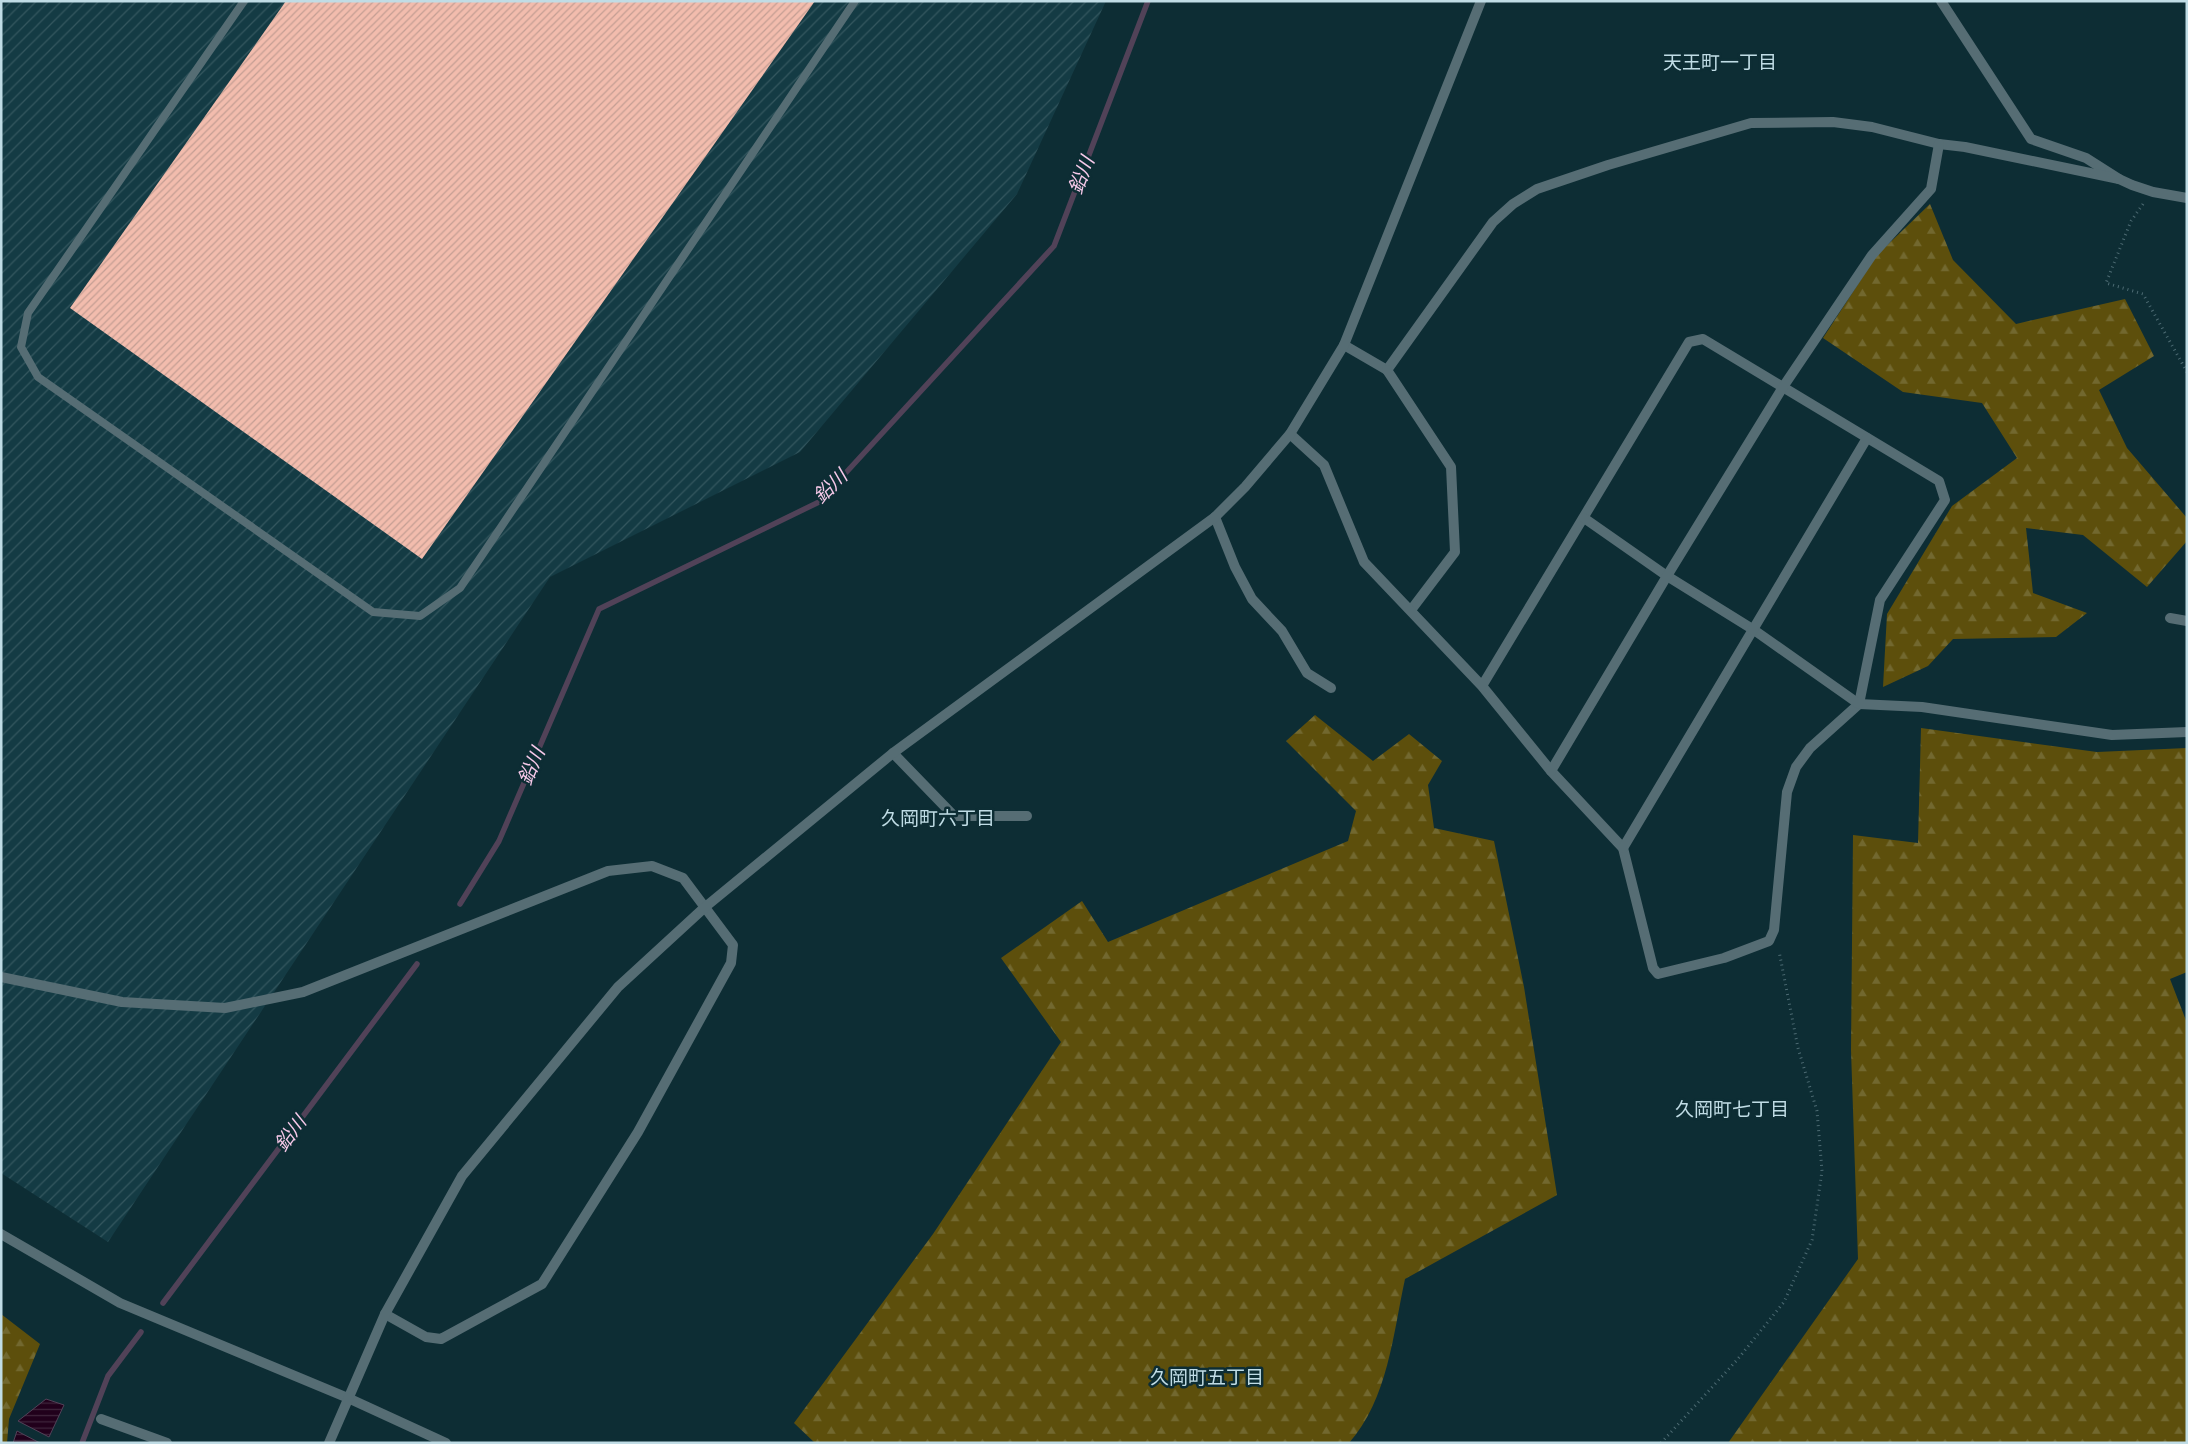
<svg xmlns="http://www.w3.org/2000/svg" width="2188" height="1444" viewBox="0 0 2188 1444" font-family="Signika,'Noto Sans JP',sans-serif">
	<style>
		.industrial { fill: url(#industrial-furrows) }
		.forest { fill: url(#forest-firs) }
		.water { fill: url(#water-rules); stroke: #514258 }
		.lines { fill: none; stroke-linecap: round; stroke-linejoin: round }
		.stream { stroke: #514258; stroke-width: 5.5 }
		.building { fill: url(#building-hatch) }
		.path { stroke: #4d6b73; stroke-width: 3; stroke-dasharray: 1 4; stroke-linecap: butt }
		.service { stroke: #566d74; stroke-width: 8 }
		.minor { stroke: #566d74; stroke-width: 10 }
		.tertiary { stroke: #566d74; stroke-width: 10 }
		.labels { text-anchor: middle; stroke-width: 5; stroke-linejoin: round; paint-order: stroke }
		.neighbourhood-label { font-size: 19px; fill: #c0dce5; stroke: #0d2d34 }
		.water-label { font-size: 19px; font-style: italic; fill: #f8caea; stroke: #0d2d34 }
	</style>
	<defs>
		<pattern id="industrial-furrows" width="10" height="10" patternUnits="userSpaceOnUse" patternTransform="scale(1.25)"><rect width="10" height="10" fill="#143b44"/><path d="M-1 1l2-2M0 10L10 0M9 11l2-2" fill="none" stroke="#34575f"/></pattern>
		<pattern id="forest-firs" width="22" height="20" patternUnits="userSpaceOnUse" patternTransform="scale(1.25)"><rect width="22" height="20" fill="#5d4f0c"/><path d="M5 1l3.5 6h-7zM16 11l3.5 6h-7z" fill="#72682f"/></pattern>
		<pattern id="water-rules" width="6" height="5" patternUnits="userSpaceOnUse" patternTransform="scale(1.25)"><rect width="6" height="5" fill="#21001b"/><path d="M0 2.5h6" fill="none" stroke="#3f253c"/></pattern>
		<pattern id="building-hatch" width="6" height="6" patternUnits="userSpaceOnUse" patternTransform="scale(1.25)"><rect width="6" height="6" fill="#f2bcad"/><path d="M-1 1l2-2M0 6l6-6M5 7l2-2" fill="none" stroke="#c49e93"/></pattern>
	</defs>
	<rect width="100%" height="100%" fill="#0d2d34"/>
	<path class="industrial" d="M7 1H1106L1017 194 800 452 550 577 108 1242 1 1173V6Z"/>
	<g class="forest">
		<path d="M1930 204 1953 260 2016 324 2125 299 2154 356 2099 390 2127 448 2187 518V541L2147 587 2083 535 2026 528 2033 593 2087 613 2056 637 1953 639 1928 666 1883 687 1887 614 1952 506 2017 458 1982 403 1903 392 1823 338 1877 255Z"/>
		<path d="M1315 715 1373 761 1409 734 1442 761 1428 785 1434 828 1494 841 1524 987 1557 1195 1405 1279C1393 1334 1388 1399 1349 1443H815L794 1423 933 1234 1061 1042 1001 958 1082 901 1108 942 1348 841 1356 811 1286 741Z"/>
		<path d="M1921 728 2097 752 2187 748V972L2170 979 2187 1023V1443H1728L1858 1259 1851 1050 1853 835 1918 843Z"/>
		<path d="M1 1314 40 1344 9 1419 7 1443H1Z"/>
	</g>
	<g class="water">
		<path d="M46 1399 64 1405 49 1437 18 1421Z"/>
		<path d="M17 1431 40 1443H13Z"/>
	</g>
	<g class="lines">
		<g class="stream">
			<path d="M460 904 499 841 599 609 819 502 1054 246 1148 1"/>
			<path d="M163 1303 417 964"/>
			<path d="M82 1443 108 1376 141 1332"/>
		</g>
	</g>
	<path class="building" d="M286 1H815L422 559 70 308Z"/>
	<g class="lines">
		<g class="path">
			<path d="M2143 204 2131 221 2106 283 2143 294 2187 372"/>
			<path d="M1661 1443 1737 1360 1784 1302 1812 1240 1822 1171 1817 1111 1798 1048 1779 951"/>
		</g>
		<path class="service" d="M244 1 28 313 21 347 38 377 373 612 420 616 460 588 855 1"/>
		<g class="minor">
			<path d="M1941 1 2031 139 2086 158 2119 179 2132 185 2153 192 2187 198"/>
			<path d="M1344 345 1387 370 1493 222 1513 204 1537 189 1608 165 1751 123 1833 122 1872 127 1939 144 1965 147 2119 179"/>
			<path d="M1387 370 1451 467 1455 552 1411 610"/>
			<path d="M1290 434 1324 465 1364 562 1482 686 1551 771 1623 848 1653 968 1658 974 1724 958 1769 941 1774 930 1787 792 1796 767 1810 748 1859 704 1880 600 1945 500 1939 481 1703 339 1689 342 1482 686"/>
			<path d="M1215 517 1235 567 1252 599 1282 631 1307 673 1331 688"/>
			<path d="M1584 518 1667 576 1754 630 1859 704 1922 707 2112 735 2187 732"/>
			<path d="M2170 618 2187 621"/>
			<path d="M893 753 954 816H1027"/>
			<path d="M1551 771 1667 576 1783 387 1872 255 1931 189 1939 144"/>
			<path d="M1623 848 1867 438"/>
			<path d="M1 977 122 1002 225 1008 303 992 608 871 652 866 683 878 733 945 731 963 638 1132 542 1284 441 1339 426 1337 385 1314"/>
			<path d="M101 1419 167 1443"/>
		</g>
		<g class="tertiary">
			<path d="M1 1234 120 1303 348 1398 446 1443"/>
			<path d="M329 1443 385 1314 462 1176 618 987 704 908 893 753 1215 517 1245 487 1290 434 1344 345 1481 1"/>
		</g>
	</g>
	<g class="labels">
		<g class="neighbourhood-label">
			<text x="1720" y="69">天王町一丁目</text>
			<text x="938" y="825">久岡町六丁目</text>
			<text x="1732" y="1116">久岡町七丁目</text>
			<text x="1207" y="1384">久岡町五丁目</text>
		</g>
		<g class="water-label">
			<text transform="translate(1081 175) rotate(-69)" y="7">鉛川</text>
			<text transform="translate(830 486) rotate(-44)" y="7">鉛川</text>
			<text transform="translate(531 766) rotate(-67)" y="7">鉛川</text>
			<text transform="translate(290 1133) rotate(-53)" y="7">鉛川</text>
		</g>
	</g>
	<rect width="2188" height="1444" fill="none" stroke="#c0dce5" stroke-width="5"/>
</svg>
